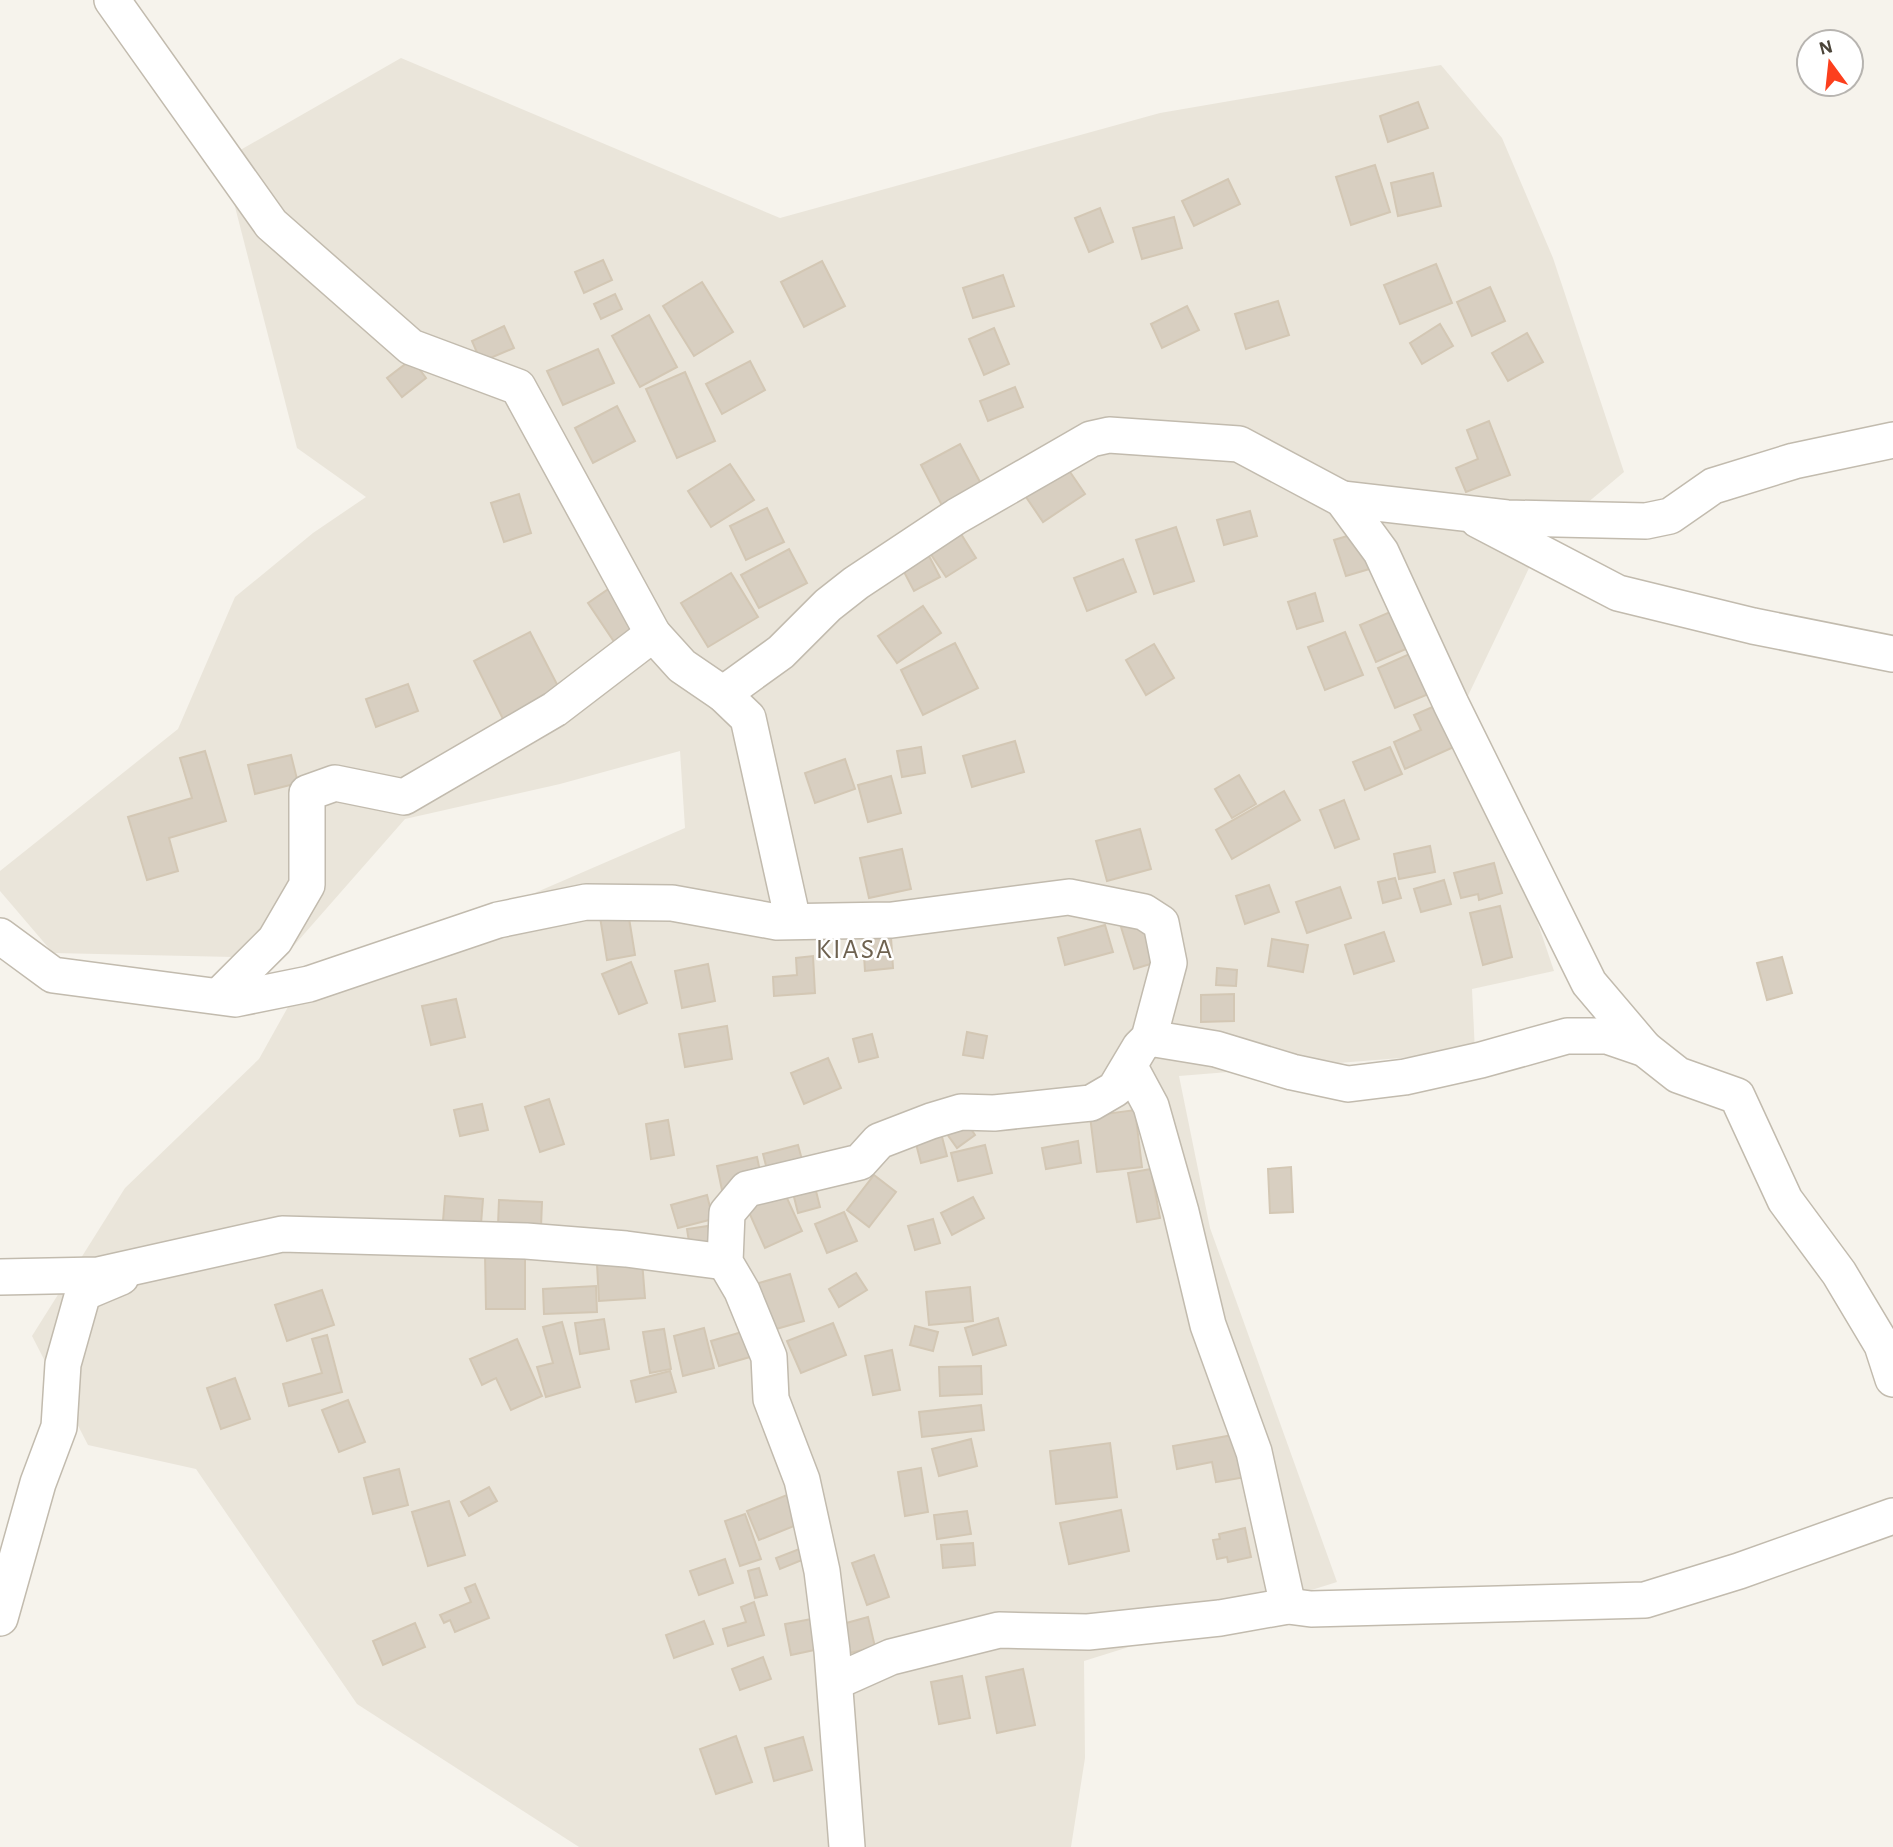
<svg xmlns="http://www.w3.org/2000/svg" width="1893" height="1847" font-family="'Alegreya Sans',sans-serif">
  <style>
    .residential { fill: #eae5da }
    .building { fill: #d8cfc1; stroke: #d3c7b4; stroke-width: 2 }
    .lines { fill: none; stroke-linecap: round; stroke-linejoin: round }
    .minor-casing { stroke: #c2bbae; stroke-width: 38 }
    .minor { stroke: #fff; stroke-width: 35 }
    .labels { text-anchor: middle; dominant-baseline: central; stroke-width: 5; stroke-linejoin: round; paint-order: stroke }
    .quarter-label { font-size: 28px; letter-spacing: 2px; fill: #6e6250; stroke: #fff }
  </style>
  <rect width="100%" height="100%" fill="#f6f3ec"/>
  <polygon class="residential" points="401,58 780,218 1160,113 1441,65 1502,138 1553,258 1624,472 1542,541 1464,704 1554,971 1472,989 1475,1052 1179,1076 1210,1228 1337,1582 1084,1661 1085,1758 1071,1847 579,1847 357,1704 196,1469 88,1445 32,1336 125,1188 259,1059 308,971 484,915 685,828 680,751 560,784 405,819 283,958 53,953 0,891 0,871 178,729 235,597 313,533 366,497 297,448 223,160"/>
  <g class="building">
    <polygon points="1418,102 1428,128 1388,142 1380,116"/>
    <polygon points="1375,165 1390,212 1351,225 1336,177"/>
    <polygon points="1433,173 1441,206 1398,216 1391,183"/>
    <polygon points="1228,179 1240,204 1194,226 1182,201"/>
    <polygon points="1100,208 1113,242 1089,252 1075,218"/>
    <polygon points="1174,217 1182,248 1142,259 1133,228"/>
    <polygon points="603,260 612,280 584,293 575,272"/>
    <polygon points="822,261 845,306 804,327 781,282"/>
    <polygon points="1436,264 1452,303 1400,324 1384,285"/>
    <polygon points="1003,275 1014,306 973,318 963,288"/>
    <polygon points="702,282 733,332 694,356 663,306"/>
    <polygon points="1490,287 1505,321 1472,336 1457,302"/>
    <polygon points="615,294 622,309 601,319 594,304"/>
    <polygon points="1278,301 1289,335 1246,349 1235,314"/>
    <polygon points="1187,306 1199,330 1162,348 1151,324"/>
    <polygon points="649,315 677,367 640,387 612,336"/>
    <polygon points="1440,324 1453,346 1422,364 1410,343"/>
    <polygon points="504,326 514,348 481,362 472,341"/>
    <polygon points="994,328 1009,364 984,375 969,339"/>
    <polygon points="1527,333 1543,362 1508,381 1492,353"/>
    <polygon points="598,349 614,383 563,405 547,371"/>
    <polygon points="412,359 426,378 402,397 387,378"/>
    <polygon points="750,361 765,390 722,414 706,384"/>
    <polygon points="685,372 715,441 677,458 646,389"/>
    <polygon points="1015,387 1023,407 988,421 980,401"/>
    <polygon points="617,406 635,441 593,463 575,428"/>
    <polygon points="1489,421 1510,475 1466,492 1456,468 1478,459 1467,430"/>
    <polygon points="960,444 987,495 947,515 921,465"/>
    <polygon points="730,464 754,500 711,527 688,491"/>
    <polygon points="1068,469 1085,494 1043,522 1026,497"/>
    <polygon points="519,494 531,533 504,542 491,503"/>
    <polygon points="767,508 784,542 746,560 730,526"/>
    <polygon points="1250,511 1257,536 1224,545 1217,520"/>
    <polygon points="1176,527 1194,581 1154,594 1136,540"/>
    <polygon points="1364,531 1376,567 1346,576 1334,540"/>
    <polygon points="961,534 976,558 946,577 930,553"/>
    <polygon points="789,549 807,583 759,608 741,575"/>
    <polygon points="929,556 940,577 914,591 903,570"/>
    <polygon points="1123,559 1136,592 1087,611 1074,578"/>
    <polygon points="731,573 758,617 708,647 681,603"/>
    <polygon points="610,588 640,631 617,646 588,603"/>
    <polygon points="1315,593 1323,621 1297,629 1288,602"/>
    <polygon points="923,606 941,633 897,663 878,636"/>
    <polygon points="1397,609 1413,646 1376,662 1360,625"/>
    <polygon points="530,632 561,692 504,721 474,661"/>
    <polygon points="1345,632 1363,675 1325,690 1308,647"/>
    <polygon points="955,643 978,688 923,715 901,670"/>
    <polygon points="1154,644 1174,678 1146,695 1126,660"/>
    <polygon points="1414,652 1431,693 1395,708 1378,668"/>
    <polygon points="408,684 418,711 376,727 366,699"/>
    <polygon points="1437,705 1456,746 1405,769 1394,742 1421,730 1414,715"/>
    <polygon points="1015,741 1024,772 972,787 963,756"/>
    <polygon points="921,747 925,773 902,777 897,751"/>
    <polygon points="1390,747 1402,774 1365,790 1353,762"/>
    <polygon points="205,751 226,821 169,838 178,871 147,880 128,817 192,798 180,758"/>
    <polygon points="291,755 298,783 255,794 248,765"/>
    <polygon points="845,759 855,789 815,803 805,773"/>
    <polygon points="1239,775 1256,804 1232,818 1215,789"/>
    <polygon points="891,776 901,813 868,822 858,785"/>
    <polygon points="1284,791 1300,820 1232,859 1216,830"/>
    <polygon points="1344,800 1359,839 1335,848 1320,810"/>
    <polygon points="1140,829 1151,869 1107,881 1096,841"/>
    <polygon points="1430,846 1435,872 1399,879 1394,854"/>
    <polygon points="902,849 911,889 869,898 860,858"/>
    <polygon points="1494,863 1502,893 1479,900 1478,894 1461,898 1454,873"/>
    <polygon points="1395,878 1401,898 1383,903 1378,882"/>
    <polygon points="1444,880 1451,904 1421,912 1414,889"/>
    <polygon points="1269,885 1279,912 1245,924 1236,896"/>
    <polygon points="1340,887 1351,918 1307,933 1296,902"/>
    <polygon points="1500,906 1512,957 1483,965 1470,913"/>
    <polygon points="628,912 635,955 607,960 600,917"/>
    <polygon points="1145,920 1157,962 1134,969 1121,927"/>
    <polygon points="1105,925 1113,952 1065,965 1058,938"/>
    <polygon points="1384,932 1394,961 1354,974 1345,945"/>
    <polygon points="891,937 893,968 865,971 863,940"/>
    <polygon points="1272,939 1308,945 1303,972 1268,966"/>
    <polygon points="813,956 815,993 774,996 773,977 797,975 796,958"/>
    <polygon points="1782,957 1792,993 1767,1000 1757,963"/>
    <polygon points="631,962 647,1003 619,1014 602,974"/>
    <polygon points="708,964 715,1001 682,1008 675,971"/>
    <polygon points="1217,968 1237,970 1236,986 1216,985"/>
    <polygon points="1234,994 1234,1021 1201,1022 1201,995"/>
    <polygon points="456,999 465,1037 431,1045 422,1006"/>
    <polygon points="727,1026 732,1059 685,1067 679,1034"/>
    <polygon points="967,1032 987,1036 983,1058 963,1055"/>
    <polygon points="872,1034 878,1057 859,1062 853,1039"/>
    <polygon points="828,1058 841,1088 804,1104 791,1073"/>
    <polygon points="549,1099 564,1144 540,1152 525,1107"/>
    <polygon points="482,1104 488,1130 460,1136 454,1110"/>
    <polygon points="1135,1110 1142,1167 1097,1172 1090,1116"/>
    <polygon points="961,1114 975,1135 957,1148 942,1127"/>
    <polygon points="668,1120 674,1155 651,1159 646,1124"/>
    <polygon points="941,1133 947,1156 921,1163 915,1140"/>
    <polygon points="1078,1141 1081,1163 1046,1169 1042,1148"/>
    <polygon points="798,1145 804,1167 769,1177 763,1154"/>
    <polygon points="985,1145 992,1173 958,1181 951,1153"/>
    <polygon points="757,1157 762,1181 722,1190 717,1166"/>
    <polygon points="1291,1167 1293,1212 1270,1213 1268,1169"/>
    <polygon points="1151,1169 1160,1218 1137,1222 1128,1173"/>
    <polygon points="874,1175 896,1192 869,1227 847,1210"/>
    <polygon points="813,1179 820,1207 798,1213 791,1185"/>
    <polygon points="781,1185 802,1231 765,1248 744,1201"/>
    <polygon points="707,1195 713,1219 678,1228 671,1205"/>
    <polygon points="445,1196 483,1199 481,1224 443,1221"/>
    <polygon points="973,1197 984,1218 952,1235 941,1213"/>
    <polygon points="499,1200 542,1202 541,1227 498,1225"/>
    <polygon points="844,1212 857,1241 827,1253 815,1224"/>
    <polygon points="933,1219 940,1243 915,1250 908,1226"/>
    <polygon points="708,1226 711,1245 690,1248 687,1229"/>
    <polygon points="525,1253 525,1309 486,1309 485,1254"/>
    <polygon points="642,1261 645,1298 599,1301 597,1264"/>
    <polygon points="856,1273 867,1290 839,1307 829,1289"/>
    <polygon points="790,1274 804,1321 766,1332 752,1285"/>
    <polygon points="596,1286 597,1312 544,1314 543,1289"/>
    <polygon points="970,1287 973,1321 929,1325 926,1292"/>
    <polygon points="322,1290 334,1325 287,1341 275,1305"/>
    <polygon points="998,1318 1006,1345 973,1355 965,1328"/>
    <polygon points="604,1319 609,1349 580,1354 575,1323"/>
    <polygon points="562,1322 580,1387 546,1397 537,1367 553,1363 543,1327"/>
    <polygon points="833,1323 846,1355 801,1373 787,1341"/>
    <polygon points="915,1326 938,1332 933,1351 910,1345"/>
    <polygon points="704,1328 714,1368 683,1376 674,1336"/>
    <polygon points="664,1329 671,1369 650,1373 643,1332"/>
    <polygon points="742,1332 750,1357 719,1366 711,1341"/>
    <polygon points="327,1335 342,1392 289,1406 283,1384 322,1373 312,1339"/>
    <polygon points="517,1339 542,1396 511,1410 496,1378 482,1385 470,1359"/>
    <polygon points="892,1350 900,1390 873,1395 865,1356"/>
    <polygon points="981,1366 982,1394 940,1396 939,1367"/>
    <polygon points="670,1371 676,1392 636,1402 631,1381"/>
    <polygon points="235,1378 250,1419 221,1429 207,1388"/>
    <polygon points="348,1400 365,1442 339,1452 322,1410"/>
    <polygon points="981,1405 984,1430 922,1437 919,1412"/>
    <polygon points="1238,1434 1246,1477 1216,1482 1212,1462 1177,1469 1173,1446"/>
    <polygon points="971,1439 977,1466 939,1476 932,1449"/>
    <polygon points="1110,1443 1117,1497 1056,1504 1050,1451"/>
    <polygon points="921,1468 928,1512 905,1516 898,1472"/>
    <polygon points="399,1469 408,1505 373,1514 364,1478"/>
    <polygon points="489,1487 497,1501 469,1516 461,1502"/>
    <polygon points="787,1495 799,1524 759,1540 747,1511"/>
    <polygon points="449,1501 465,1555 428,1566 412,1512"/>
    <polygon points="1121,1510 1129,1551 1069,1564 1060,1523"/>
    <polygon points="967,1511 971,1534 937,1539 934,1515"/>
    <polygon points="745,1514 761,1559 740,1566 725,1521"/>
    <polygon points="1245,1528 1251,1557 1228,1562 1227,1557 1217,1559 1213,1540 1220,1539 1219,1534"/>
    <polygon points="973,1543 975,1565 943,1568 941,1545"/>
    <polygon points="802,1548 807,1558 780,1569 776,1558"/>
    <polygon points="874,1555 889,1597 867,1605 852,1563"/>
    <polygon points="725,1559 733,1583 699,1595 690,1571"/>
    <polygon points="759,1568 767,1595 755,1598 748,1571"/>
    <polygon points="475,1584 489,1618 455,1632 450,1620 444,1623 440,1615 471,1602 465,1588"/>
    <polygon points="754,1602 764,1635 728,1646 723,1629 746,1622 741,1607"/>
    <polygon points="868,1617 875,1647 846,1654 839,1625"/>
    <polygon points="817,1618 824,1648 791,1655 785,1624"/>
    <polygon points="704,1621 713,1644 674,1658 666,1635"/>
    <polygon points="415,1623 425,1647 383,1665 373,1641"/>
    <polygon points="763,1657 771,1679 740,1690 732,1669"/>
    <polygon points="1023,1669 1035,1725 997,1733 986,1677"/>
    <polygon points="962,1676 970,1718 939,1724 931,1682"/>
    <polygon points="736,1736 752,1782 716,1794 700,1749"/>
    <polygon points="803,1737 812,1770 774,1781 765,1748"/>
  </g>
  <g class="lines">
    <defs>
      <g id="minor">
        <polyline points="112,0 271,224 411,347 518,387 653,634 682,666 723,694 748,718 793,921"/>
        <polyline points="1342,499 1507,518 1646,521 1670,516 1713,486 1794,461 1893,440"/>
        <polyline points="1478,520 1618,593 1753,626 1893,654"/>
        <polyline points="723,694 781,652 828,605 856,583 957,516 1091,439 1109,435 1239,444 1342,499 1381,552 1451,704 1589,983 1645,1049"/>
        <polyline points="0,936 53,975 235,999 309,984 498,920 586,902 672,903 777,922 832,921 892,920 1069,897 1144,912 1161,923 1169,963 1149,1038 1140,1047 1115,1089 1091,1103 994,1113 961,1112 931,1121 879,1141 860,1162 747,1189 727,1213 725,1262 742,1291 769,1357 771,1399 802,1480 822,1571 832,1651 847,1847"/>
        <polyline points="219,996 275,940 307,885 307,793 335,783 404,797 555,709 653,634"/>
        <polyline points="1149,1038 1216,1049 1292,1072 1348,1084 1405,1077 1481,1060 1567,1036 1607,1036 1645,1049 1678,1075 1737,1096 1785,1200 1839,1273 1882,1345 1893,1379"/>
        <polyline points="1130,1067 1151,1106 1181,1212 1208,1325 1254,1452 1288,1606"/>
        <polyline points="0,1277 98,1275 282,1234 526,1241 626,1249 725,1262"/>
        <polyline points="0,1618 38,1483 59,1427 63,1364 83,1293 121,1277"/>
        <polyline points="835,1682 891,1657 999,1630 1088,1632 1220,1618 1288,1606 1311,1609 1645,1600 1739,1571 1893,1516"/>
      </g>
    </defs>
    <use href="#minor" class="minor-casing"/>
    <use href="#minor" class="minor"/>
  </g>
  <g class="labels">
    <g class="quarter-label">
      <text x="855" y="950">KIASA</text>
    </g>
  </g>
  <g transform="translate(1830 63) rotate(345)"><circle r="33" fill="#ffffff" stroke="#b7b4b0" stroke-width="2"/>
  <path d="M0-5L12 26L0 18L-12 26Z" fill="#fc3f1d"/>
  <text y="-10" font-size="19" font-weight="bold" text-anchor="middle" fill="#4b4439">N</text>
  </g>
</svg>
